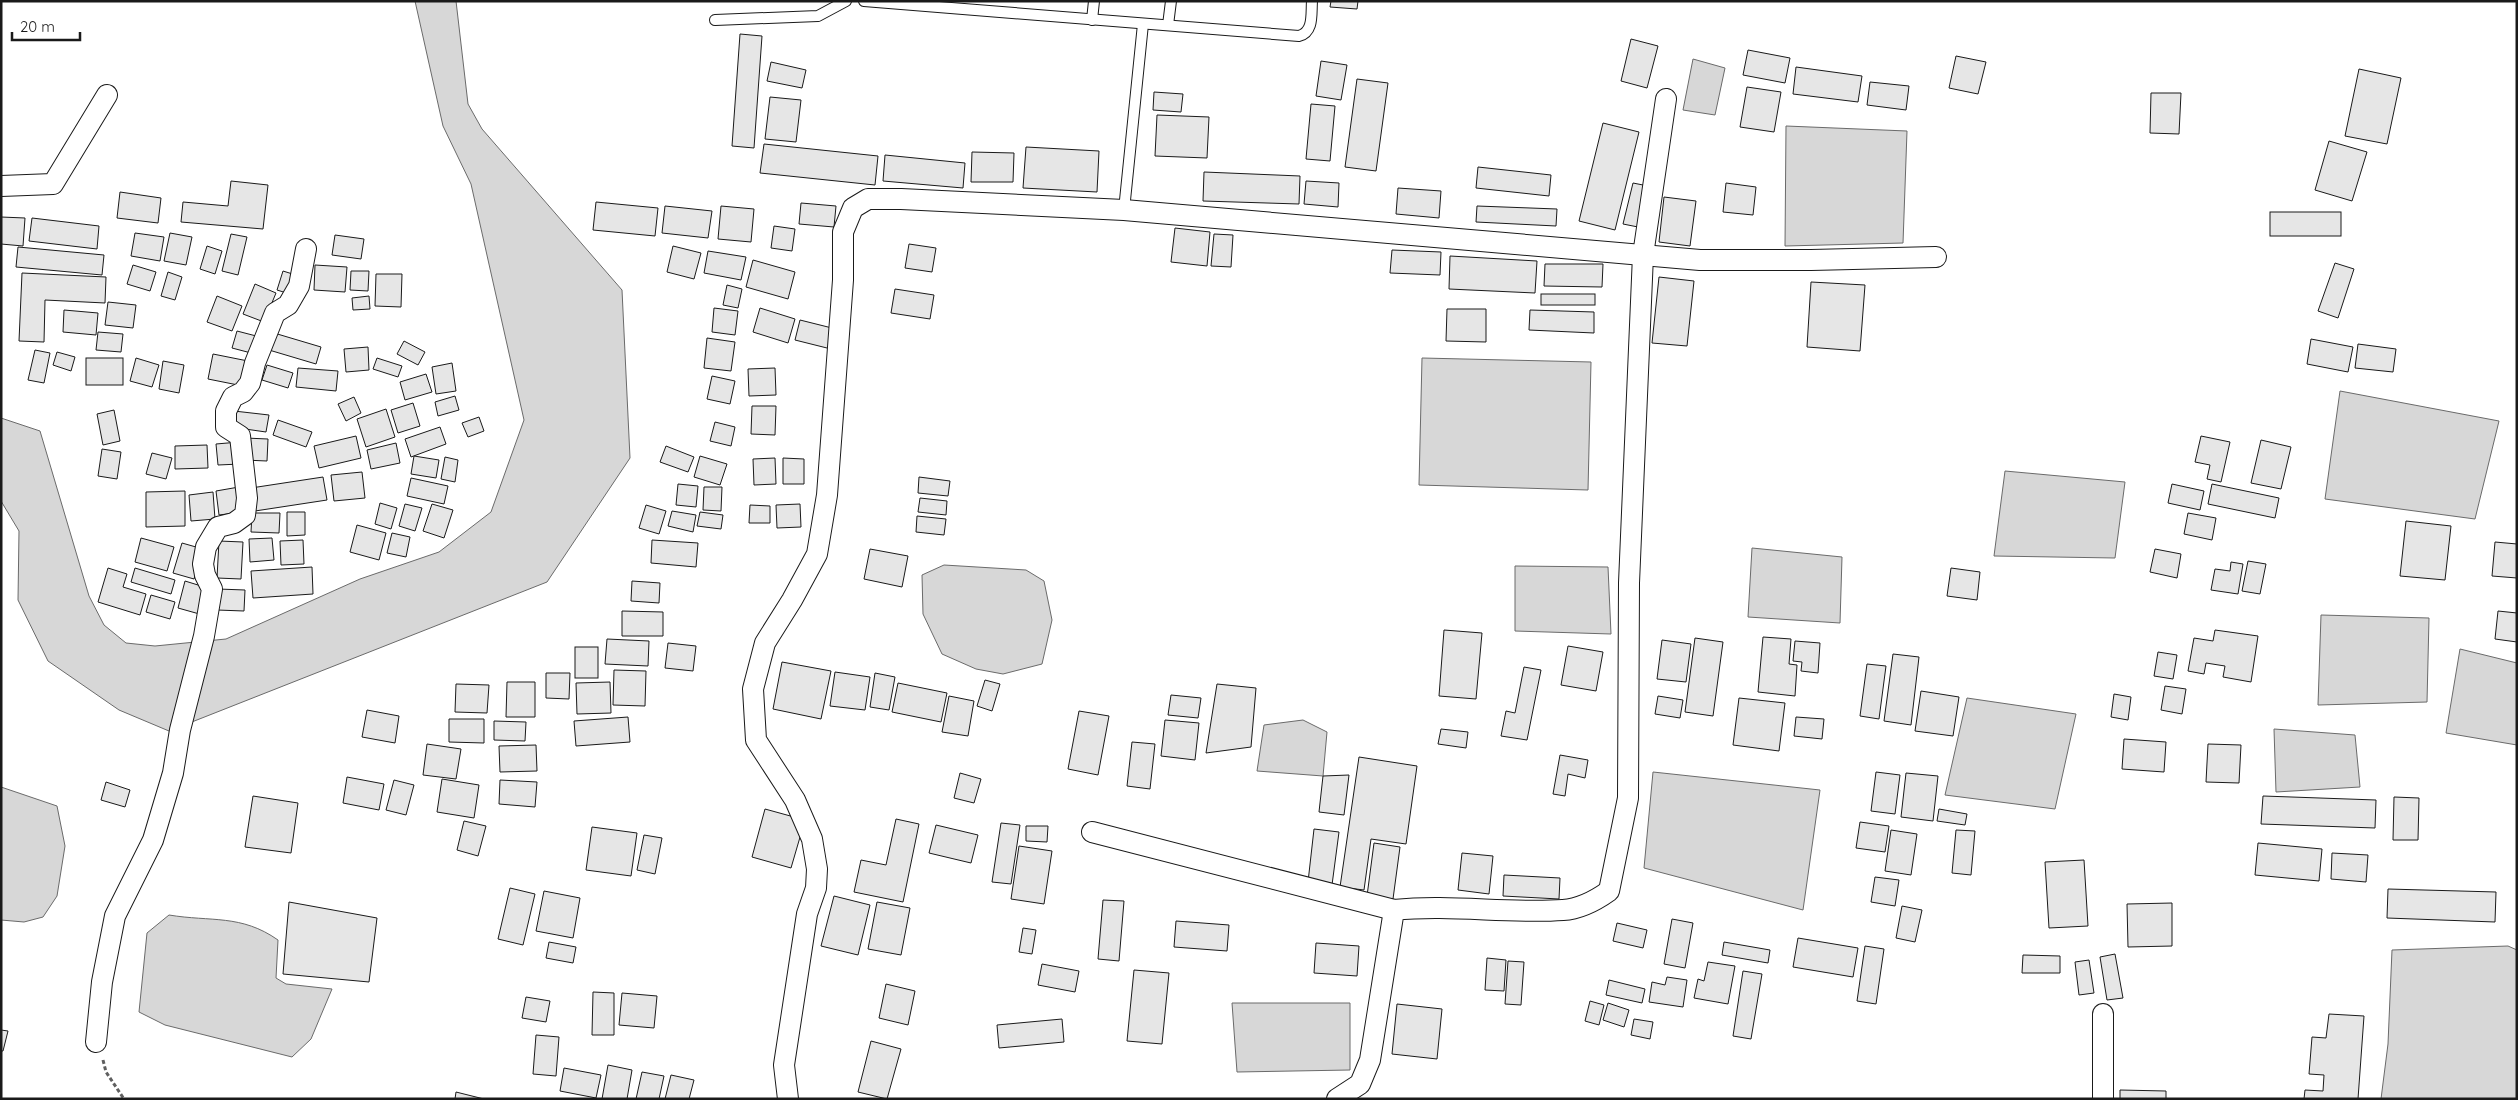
<svg xmlns="http://www.w3.org/2000/svg" width="2518" height="1100" font-family="Quicksand,sans-serif">
  <style>
    .water { fill: #d7d7d7; stroke: #6a6a6a }
    .building { fill: #e6e6e6; stroke: #1a1a1a }
    .lines { fill: none; stroke-linecap: round; stroke-linejoin: round }
    .service-casing { stroke: #1a1a1a; stroke-width: 12 }
    .minor-casing { stroke: #1a1a1a; stroke-width: 22 }
    .path { stroke: #5f5f5f; stroke-width: 3; stroke-dasharray: 4 2.5; stroke-linecap: butt }
    .service { stroke: #fff; stroke-width: 10 }
    .minor { stroke: #fff; stroke-width: 20 }
  </style>
  <rect width="100%" height="100%" fill="#fff"/>
  <g class="water">
    <polygon points="415,1 456,1 468,104 482,129 622,290 630,458 547,582 169,731 119,710 48,661 18,600 19,531 1,501 1,418 40,431 89,596 104,625 126,643 155,646 226,639 360,579 439,552 491,512 524,420 471,184 443,126"/>
    <polygon points="1693,59 1725,68 1715,115 1683,110"/>
    <polygon points="1786,126 1907,131 1903,243 1785,246"/>
    <polygon points="1422,358 1591,362 1588,490 1419,485"/>
    <polygon points="2340,391 2499,421 2475,519 2325,499"/>
    <polygon points="2005,471 2125,482 2115,558 1994,556"/>
    <polygon points="1752,548 1842,557 1840,623 1748,617"/>
    <polygon points="944,565 1026,570 1044,581 1052,620 1042,664 1003,674 976,669 942,654 923,614 922,575"/>
    <polygon points="1515,566 1608,567 1611,634 1515,631"/>
    <polygon points="2321,615 2429,618 2427,702 2318,705"/>
    <polygon points="2460,649 2517,663 2517,745 2446,733"/>
    <polygon points="1967,698 2076,714 2055,809 1945,795"/>
    <polygon points="1303,720 1327,732 1323,776 1257,771 1264,725"/>
    <polygon points="2274,729 2355,735 2360,787 2276,792"/>
    <polygon points="1653,772 1820,790 1803,910 1644,868"/>
    <polygon points="1,787 57,806 65,846 57,896 43,917 24,922 1,920"/>
    <path d="M169,915C211,922 241,914 278,940L276,978L286,984L332,989L311,1039L292,1057L165,1025L139,1012L147,933Z"/>
    <polygon points="2508,946 2517,950 2517,1099 2381,1099 2388,1044 2392,950"/>
    <polygon points="1232,1003 1350,1003 1350,1070 1237,1072"/>
  </g>
  <g class="building">
    <polygon points="1331,1 1358,1 1357,9 1330,7"/>
    <polygon points="740,34 762,36 754,148 732,146"/>
    <polygon points="1631,39 1658,46 1647,88 1621,81"/>
    <polygon points="1748,50 1790,58 1785,83 1743,75"/>
    <polygon points="1956,56 1986,62 1978,94 1949,88"/>
    <polygon points="1321,61 1347,65 1341,100 1316,96"/>
    <polygon points="771,62 806,70 802,88 767,81"/>
    <polygon points="1796,67 1862,76 1858,102 1793,94"/>
    <polygon points="2359,69 2401,78 2387,144 2345,136"/>
    <polygon points="1357,79 1388,83 1376,171 1345,167"/>
    <polygon points="1870,82 1909,86 1906,110 1867,105"/>
    <polygon points="1747,87 1781,92 1774,132 1740,127"/>
    <polygon points="1154,92 1183,94 1181,112 1153,110"/>
    <polygon points="2151,93 2181,93 2179,134 2150,133"/>
    <polygon points="770,97 801,100 796,142 765,139"/>
    <polygon points="1311,104 1335,106 1330,161 1306,159"/>
    <polygon points="1157,115 1209,117 1207,158 1155,156"/>
    <polygon points="1603,123 1639,132 1615,230 1579,221"/>
    <polygon points="2329,141 2367,152 2352,201 2315,190"/>
    <polygon points="764,144 878,156 875,185 760,173"/>
    <polygon points="1026,147 1099,151 1097,192 1023,188"/>
    <polygon points="972,152 1014,153 1013,182 971,182"/>
    <polygon points="885,155 965,163 963,188 883,181"/>
    <polygon points="1478,167 1551,175 1549,196 1476,188"/>
    <polygon points="1204,172 1300,176 1299,204 1203,201"/>
    <polygon points="231,181 268,185 263,229 181,222 183,202 228,206"/>
    <polygon points="1306,181 1339,183 1338,207 1304,204"/>
    <polygon points="1633,183 1648,186 1638,227 1623,224"/>
    <polygon points="1726,183 1756,187 1753,215 1723,212"/>
    <polygon points="1398,188 1441,191 1439,218 1396,214"/>
    <polygon points="120,192 161,198 158,223 117,218"/>
    <polygon points="1664,197 1696,201 1690,246 1659,242"/>
    <polygon points="596,202 658,208 655,236 593,230"/>
    <polygon points="801,203 836,206 834,227 799,224"/>
    <polygon points="665,206 712,211 708,238 662,233"/>
    <polygon points="721,206 754,209 751,242 718,239"/>
    <polygon points="1477,206 1557,209 1556,226 1476,222"/>
    <rect x="2270" y="212" width="71" height="24"/>
    <polygon points="1,217 25,218 23,246 1,244"/>
    <polygon points="32,218 99,226 97,249 29,241"/>
    <polygon points="774,226 795,229 792,251 771,248"/>
    <polygon points="1175,228 1210,232 1207,266 1171,262"/>
    <polygon points="135,233 164,237 160,261 131,256"/>
    <polygon points="170,233 192,237 186,265 164,261"/>
    <polygon points="231,234 247,237 238,275 222,271"/>
    <polygon points="1214,234 1233,235 1231,267 1211,266"/>
    <polygon points="335,235 364,239 361,259 332,255"/>
    <polygon points="909,244 936,248 932,272 905,268"/>
    <polygon points="207,246 222,251 215,274 200,269"/>
    <polygon points="673,246 701,253 694,279 667,272"/>
    <polygon points="18,247 104,255 102,275 16,267"/>
    <polygon points="1392,250 1441,252 1440,275 1390,273"/>
    <polygon points="708,251 746,257 741,280 704,273"/>
    <polygon points="1450,256 1537,261 1535,293 1449,289"/>
    <polygon points="753,260 795,272 788,299 746,287"/>
    <polygon points="2335,263 2354,269 2338,318 2318,311"/>
    <polygon points="1545,264 1603,264 1602,287 1544,286"/>
    <polygon points="133,265 156,272 150,291 127,284"/>
    <polygon points="315,265 347,267 345,292 314,290"/>
    <polygon points="283,271 299,276 293,295 277,290"/>
    <polygon points="351,271 369,271 368,291 350,290"/>
    <polygon points="168,272 182,277 175,300 161,296"/>
    <polygon points="22,273 106,277 105,303 45,300 44,342 19,341"/>
    <polygon points="376,274 402,274 401,307 375,306"/>
    <polygon points="1659,277 1694,281 1687,346 1652,343"/>
    <polygon points="1811,282 1865,285 1860,351 1807,347"/>
    <polygon points="255,284 276,293 264,322 243,314"/>
    <polygon points="727,285 742,289 738,308 723,305"/>
    <polygon points="895,289 934,295 930,319 891,313"/>
    <rect x="1541" y="294" width="54" height="11"/>
    <polygon points="217,296 242,306 232,331 207,322"/>
    <polygon points="369,296 370,309 353,310 352,298"/>
    <polygon points="108,302 136,305 133,328 105,325"/>
    <polygon points="714,308 738,311 735,335 712,332"/>
    <polygon points="760,308 795,319 788,343 753,332"/>
    <polygon points="1447,309 1486,309 1486,342 1446,341"/>
    <polygon points="64,310 98,313 96,335 63,332"/>
    <polygon points="1530,310 1594,312 1594,333 1529,330"/>
    <polygon points="800,320 836,329 831,349 795,340"/>
    <polygon points="237,331 260,337 255,354 232,348"/>
    <polygon points="98,332 123,334 121,352 96,350"/>
    <polygon points="274,333 321,347 316,364 269,350"/>
    <polygon points="707,338 735,342 731,371 704,368"/>
    <polygon points="2311,339 2353,347 2348,372 2307,364"/>
    <polygon points="404,341 425,352 418,365 397,354"/>
    <polygon points="2358,344 2396,349 2393,372 2355,368"/>
    <polygon points="368,347 369,370 346,372 344,349"/>
    <polygon points="35,350 50,353 44,383 28,380"/>
    <polygon points="57,352 75,357 71,371 53,365"/>
    <polygon points="213,354 248,361 243,386 208,379"/>
    <rect x="86" y="358" width="37" height="27"/>
    <polygon points="136,358 159,365 152,387 130,381"/>
    <polygon points="377,358 402,366 398,377 373,369"/>
    <polygon points="163,361 184,365 179,393 159,389"/>
    <polygon points="452,363 456,391 436,394 432,367"/>
    <polygon points="267,365 293,373 288,388 262,380"/>
    <polygon points="298,368 338,371 336,391 296,387"/>
    <polygon points="775,368 776,395 749,396 748,369"/>
    <polygon points="426,374 432,392 405,400 400,382"/>
    <polygon points="712,376 735,381 730,404 707,399"/>
    <polygon points="455,396 459,410 438,416 435,402"/>
    <polygon points="354,397 361,413 346,421 338,404"/>
    <polygon points="413,403 420,426 398,433 391,410"/>
    <polygon points="752,406 776,406 775,435 751,434"/>
    <polygon points="386,409 395,437 366,447 357,419"/>
    <polygon points="114,410 120,441 103,445 97,414"/>
    <polygon points="234,411 269,415 266,432 231,427"/>
    <polygon points="479,417 484,431 468,437 462,423"/>
    <polygon points="278,420 312,432 306,447 273,435"/>
    <polygon points="715,422 735,427 731,446 710,441"/>
    <polygon points="440,427 446,444 411,457 405,439"/>
    <polygon points="356,436 361,458 319,468 314,446"/>
    <polygon points="2201,436 2230,442 2221,482 2207,479 2210,465 2195,462"/>
    <polygon points="245,438 268,439 267,461 244,460"/>
    <polygon points="2261,440 2291,447 2281,489 2251,483"/>
    <polygon points="239,442 240,464 218,465 216,444"/>
    <polygon points="396,443 400,463 371,469 367,450"/>
    <polygon points="207,445 208,468 175,469 175,446"/>
    <polygon points="666,446 694,457 688,472 660,462"/>
    <polygon points="102,449 121,452 117,479 98,476"/>
    <polygon points="152,453 172,458 166,479 146,474"/>
    <polygon points="414,456 439,460 436,478 411,474"/>
    <polygon points="700,456 727,464 720,485 694,477"/>
    <polygon points="445,457 458,460 455,482 441,479"/>
    <polygon points="775,458 776,484 754,485 753,459"/>
    <polygon points="783,458 804,459 804,484 783,484"/>
    <polygon points="362,472 365,498 334,501 331,475"/>
    <polygon points="323,477 327,500 255,511 251,488"/>
    <polygon points="919,477 950,481 948,496 918,493"/>
    <polygon points="411,478 448,486 444,504 407,496"/>
    <polygon points="678,484 698,486 696,507 676,505"/>
    <polygon points="2172,484 2204,491 2200,510 2168,503"/>
    <polygon points="2212,484 2279,498 2275,518 2208,504"/>
    <polygon points="239,487 243,512 219,515 216,491"/>
    <polygon points="704,487 722,487 721,511 703,510"/>
    <polygon points="185,491 185,526 146,527 146,492"/>
    <polygon points="213,492 215,519 191,521 189,495"/>
    <polygon points="920,498 947,501 946,515 918,512"/>
    <polygon points="380,503 397,508 391,529 375,524"/>
    <polygon points="405,504 422,508 415,531 399,526"/>
    <polygon points="432,504 453,510 444,538 423,531"/>
    <polygon points="800,504 801,527 777,528 776,505"/>
    <polygon points="646,505 666,511 659,534 639,528"/>
    <polygon points="750,505 770,506 770,523 749,523"/>
    <polygon points="672,511 696,515 693,532 668,526"/>
    <polygon points="287,512 305,512 305,535 287,536"/>
    <polygon points="700,512 723,515 721,529 697,526"/>
    <polygon points="252,513 280,513 279,533 251,532"/>
    <polygon points="2188,513 2216,518 2212,540 2184,534"/>
    <polygon points="917,516 946,519 944,535 916,532"/>
    <polygon points="2406,521 2451,526 2445,580 2400,576"/>
    <polygon points="357,525 386,533 379,560 350,552"/>
    <polygon points="392,533 410,537 406,557 387,553"/>
    <polygon points="141,538 174,547 167,571 135,562"/>
    <polygon points="272,538 274,560 250,562 249,539"/>
    <polygon points="303,540 304,564 281,565 280,541"/>
    <polygon points="652,540 698,543 696,567 651,563"/>
    <polygon points="219,541 243,542 241,579 217,578"/>
    <polygon points="2495,542 2517,544 2517,578 2492,576"/>
    <polygon points="182,543 203,549 194,579 173,573"/>
    <polygon points="870,549 908,556 902,587 864,579"/>
    <polygon points="2155,549 2181,554 2177,578 2150,572"/>
    <polygon points="2248,561 2266,564 2260,594 2242,591"/>
    <polygon points="2231,562 2243,564 2238,594 2211,590 2215,569 2230,571"/>
    <polygon points="312,567 313,594 253,598 251,571"/>
    <polygon points="108,568 127,574 123,587 146,594 140,615 98,602"/>
    <polygon points="135,568 175,580 171,594 131,582"/>
    <polygon points="1951,568 1980,572 1977,600 1947,596"/>
    <polygon points="185,581 211,589 203,615 178,608"/>
    <polygon points="632,581 660,583 659,603 631,601"/>
    <polygon points="218,589 245,590 244,611 217,610"/>
    <polygon points="151,595 175,602 170,619 146,612"/>
    <polygon points="622,611 663,612 663,636 622,636"/>
    <polygon points="2498,611 2517,613 2517,642 2495,639"/>
    <polygon points="1444,630 1482,633 1476,699 1439,696"/>
    <polygon points="2215,630 2258,636 2251,682 2223,677 2225,666 2206,663 2204,674 2188,671 2194,638 2213,641"/>
    <polygon points="1763,637 1791,639 1789,664 1797,665 1795,696 1758,692"/>
    <polygon points="1695,638 1723,642 1713,716 1685,712"/>
    <polygon points="607,639 649,641 648,666 605,664"/>
    <polygon points="1662,640 1691,644 1686,682 1657,679"/>
    <polygon points="1795,641 1820,643 1818,673 1801,671 1802,662 1793,661"/>
    <polygon points="668,643 696,646 693,671 665,668"/>
    <polygon points="1568,646 1603,652 1596,691 1561,685"/>
    <rect x="575" y="647" width="23" height="31"/>
    <polygon points="2158,652 2177,655 2173,679 2154,676"/>
    <polygon points="1893,654 1919,657 1911,725 1884,721"/>
    <polygon points="782,662 831,671 821,719 773,709"/>
    <polygon points="1867,664 1886,666 1879,719 1860,716"/>
    <polygon points="1524,667 1541,670 1527,740 1501,736 1506,711 1515,713"/>
    <polygon points="614,670 646,671 645,706 613,705"/>
    <polygon points="835,672 870,677 865,710 830,706"/>
    <polygon points="546,673 570,673 569,699 546,698"/>
    <polygon points="875,673 895,677 889,710 870,707"/>
    <polygon points="985,680 1000,684 992,711 977,706"/>
    <polygon points="507,682 535,682 535,717 506,717"/>
    <polygon points="610,682 611,713 577,714 576,683"/>
    <polygon points="898,683 947,693 941,722 892,712"/>
    <polygon points="456,684 489,685 487,713 455,712"/>
    <polygon points="1217,684 1256,688 1251,747 1206,753"/>
    <polygon points="2165,686 2186,689 2182,714 2161,710"/>
    <polygon points="1921,691 1959,697 1953,736 1915,731"/>
    <polygon points="2114,694 2131,697 2128,720 2111,717"/>
    <polygon points="1171,695 1201,698 1198,718 1168,715"/>
    <polygon points="949,696 974,701 968,736 942,732"/>
    <polygon points="1658,696 1683,700 1680,718 1655,714"/>
    <polygon points="1739,698 1785,703 1779,751 1733,745"/>
    <polygon points="367,710 399,716 395,743 362,737"/>
    <polygon points="1079,711 1109,716 1098,775 1068,769"/>
    <polygon points="628,717 630,742 576,746 574,721"/>
    <polygon points="1796,717 1824,719 1822,739 1794,736"/>
    <polygon points="449,719 484,719 484,743 449,742"/>
    <polygon points="1165,720 1199,723 1195,760 1161,756"/>
    <polygon points="494,721 526,722 525,741 494,740"/>
    <polygon points="1441,729 1468,732 1466,748 1438,744"/>
    <polygon points="2124,739 2166,742 2164,772 2122,769"/>
    <polygon points="1132,742 1155,744 1150,789 1127,786"/>
    <polygon points="427,744 461,749 456,779 423,775"/>
    <polygon points="2208,744 2241,745 2239,783 2206,782"/>
    <polygon points="536,745 537,771 500,772 499,746"/>
    <polygon points="1560,755 1588,760 1585,778 1568,774 1565,796 1553,794"/>
    <polygon points="1359,757 1417,766 1406,844 1371,839 1364,890 1340,887"/>
    <polygon points="1876,772 1900,775 1895,814 1871,811"/>
    <polygon points="960,773 981,779 974,803 954,798"/>
    <polygon points="1906,773 1938,776 1933,821 1901,817"/>
    <polygon points="1349,775 1344,815 1319,812 1323,776"/>
    <polygon points="347,777 384,784 379,810 343,803"/>
    <polygon points="442,779 479,785 474,818 437,812"/>
    <polygon points="394,780 414,785 406,815 386,810"/>
    <polygon points="500,780 537,782 535,807 499,804"/>
    <polygon points="106,782 130,790 125,807 101,800"/>
    <polygon points="253,796 298,803 291,853 245,847"/>
    <polygon points="2263,796 2376,800 2375,828 2261,824"/>
    <polygon points="2394,797 2419,798 2418,840 2393,840"/>
    <polygon points="765,809 805,820 791,868 752,857"/>
    <polygon points="1939,809 1967,814 1965,825 1937,821"/>
    <polygon points="896,819 919,824 903,902 854,892 861,860 886,865"/>
    <polygon points="464,821 486,826 478,856 457,850"/>
    <polygon points="1860,822 1889,826 1885,852 1856,848"/>
    <polygon points="1001,823 1020,825 1011,884 992,882"/>
    <polygon points="936,825 978,835 971,863 929,853"/>
    <polygon points="1026,826 1048,826 1047,842 1026,841"/>
    <polygon points="592,827 637,833 631,876 586,870"/>
    <polygon points="1314,829 1339,832 1332,885 1308,882"/>
    <polygon points="1891,830 1917,834 1911,875 1885,871"/>
    <polygon points="1956,830 1975,831 1971,875 1952,873"/>
    <polygon points="644,835 662,838 655,874 637,870"/>
    <polygon points="1374,843 1400,847 1393,899 1367,896"/>
    <polygon points="2258,843 2322,849 2319,881 2255,875"/>
    <polygon points="1019,846 1052,851 1044,904 1011,899"/>
    <polygon points="1462,853 1493,856 1489,894 1458,890"/>
    <polygon points="2332,853 2368,855 2366,882 2331,879"/>
    <polygon points="2084,860 2088,926 2049,928 2045,862"/>
    <polygon points="1504,875 1560,878 1559,899 1503,896"/>
    <polygon points="1875,877 1899,880 1895,906 1871,902"/>
    <polygon points="510,888 535,894 523,945 498,939"/>
    <polygon points="2388,889 2496,892 2495,922 2387,918"/>
    <polygon points="544,891 580,898 573,938 536,931"/>
    <polygon points="834,896 870,905 858,955 821,946"/>
    <polygon points="1103,900 1124,901 1119,961 1098,959"/>
    <polygon points="289,902 377,918 369,982 283,974"/>
    <polygon points="877,902 910,908 901,955 868,949"/>
    <polygon points="2172,903 2172,946 2128,947 2127,904"/>
    <polygon points="1902,906 1922,910 1915,942 1896,938"/>
    <polygon points="1672,919 1693,923 1685,968 1664,964"/>
    <polygon points="1176,921 1229,925 1227,951 1174,947"/>
    <polygon points="1617,923 1647,930 1643,948 1613,941"/>
    <polygon points="1023,928 1036,930 1032,954 1019,952"/>
    <polygon points="1798,938 1858,948 1853,977 1793,967"/>
    <polygon points="549,942 576,947 573,963 546,958"/>
    <polygon points="1724,942 1770,950 1768,963 1722,955"/>
    <polygon points="1316,943 1359,946 1357,976 1314,973"/>
    <polygon points="1865,946 1884,949 1876,1004 1857,1001"/>
    <polygon points="2115,954 2123,998 2107,1000 2100,957"/>
    <polygon points="2023,955 2060,956 2060,973 2022,973"/>
    <polygon points="1487,958 1506,960 1504,991 1485,990"/>
    <polygon points="2089,960 2094,993 2079,995 2075,962"/>
    <polygon points="1508,961 1524,962 1521,1005 1505,1004"/>
    <polygon points="1708,962 1735,966 1728,1004 1694,998 1698,979 1704,981"/>
    <polygon points="1042,964 1079,971 1075,992 1038,985"/>
    <polygon points="1134,970 1169,973 1162,1044 1127,1041"/>
    <polygon points="1743,971 1762,974 1751,1039 1733,1036"/>
    <polygon points="1667,977 1687,980 1683,1007 1649,1002 1652,982 1665,985"/>
    <polygon points="1609,980 1645,989 1642,1003 1606,995"/>
    <polygon points="886,984 915,991 908,1025 879,1018"/>
    <polygon points="593,992 614,993 614,1035 592,1035"/>
    <polygon points="622,993 657,996 654,1028 619,1025"/>
    <polygon points="526,997 550,1001 546,1022 522,1018"/>
    <polygon points="1590,1001 1604,1005 1599,1025 1585,1021"/>
    <polygon points="1608,1003 1629,1010 1624,1027 1603,1020"/>
    <polygon points="1397,1004 1442,1009 1437,1059 1392,1054"/>
    <polygon points="2329,1014 2364,1016 2358,1099 2304,1099 2305,1090 2323,1091 2324,1075 2309,1074 2312,1037 2326,1038"/>
    <polygon points="1062,1019 1064,1042 999,1048 997,1025"/>
    <polygon points="1634,1019 1653,1022 1650,1039 1631,1035"/>
    <polygon points="1,1030 8,1031 3,1051 1,1051"/>
    <polygon points="536,1035 559,1037 556,1076 533,1074"/>
    <polygon points="871,1041 901,1049 887,1099 858,1092"/>
    <polygon points="608,1065 632,1070 627,1099 602,1099"/>
    <polygon points="564,1068 601,1075 596,1098 560,1091"/>
    <polygon points="642,1072 664,1076 659,1099 636,1099"/>
    <polygon points="671,1075 694,1080 689,1099 665,1099"/>
    <polygon points="2120,1090 2166,1091 2166,1099 2120,1099"/>
    <polygon points="456,1092 484,1099 455,1099"/>
  </g>
  <g class="lines">
    <defs>
      <g id="service">
        <path d="M864,1L1299,36C1314,32 1311,14 1312,1"/>
        <polyline points="715,20 818,16 846,1"/>
        <polyline points="1092,20 1094,1"/>
        <polyline points="1168,25 1171,1"/>
        <polyline points="1124,210 1143,24"/>
      </g>
      <g id="minor">
        <polyline points="1,186 53,184 107,95"/>
        <polyline points="1092,832 1394,910"/>
        <polyline points="2103,1014 2103,1099"/>
        <polyline points="96,1042 102,982 115,916 153,840 173,773 180,730 204,636 212,589 205,575 203,564 206,547 218,527 234,523 245,515 247,498 240,436 226,427 226,411 233,397 243,392 250,383 255,363 275,313 288,305 299,286 306,249"/>
        <polyline points="788,1099 784,1065 807,914 816,888 817,869 812,839 795,800 756,740 753,689 765,643 792,600 817,554 827,495 843,280 843,232 853,208 868,199 901,199 1124,210 1700,260 1811,260 1936,257"/>
        <path d="M1337,1099L1360,1084L1370,1060L1394,910C1451,904 1507,914 1563,910C1580,909 1595,901 1609,891L1628,798L1629,583L1643,255L1666,99"/>
      </g>
    </defs>
    <use href="#service" class="service-casing"/>
    <use href="#minor" class="minor-casing"/>
    <polyline class="path" points="103,1060 106,1072 124,1099"/>
    <use href="#service" class="service"/>
    <use href="#minor" class="minor"/>
  </g>
  <rect width="2518" height="1100" fill="none" stroke="#1a1a1a" stroke-width="5"/>
  <path d="M12 32v8h68v-8" fill="none" stroke="#1a1a1a" stroke-width="2.5"/>
  <text x="20" y="32" font-size="15" fill="#1a1a1a" stroke="#ffffff" stroke-width="4" paint-order="stroke">20 m</text>
</svg>
